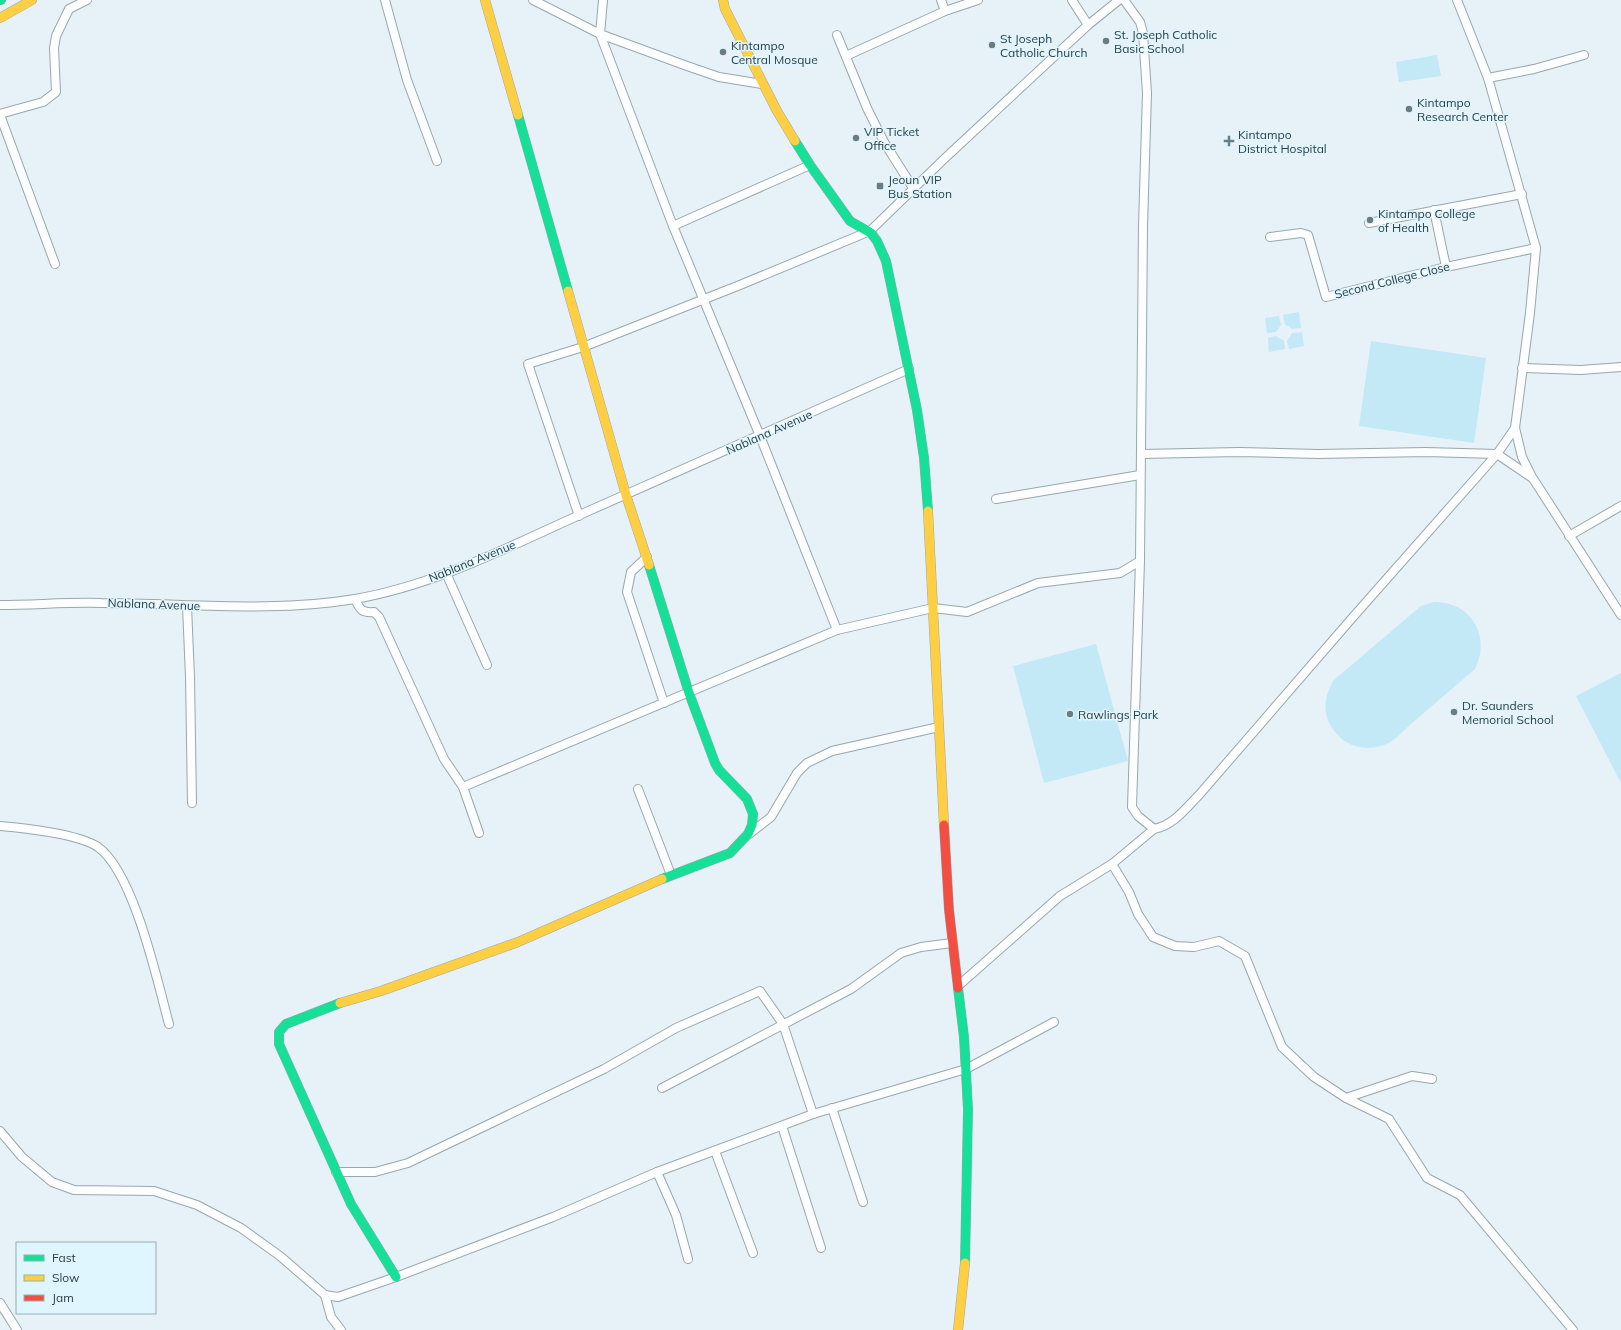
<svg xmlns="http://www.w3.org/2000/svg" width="1621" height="1330" font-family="Mulish,sans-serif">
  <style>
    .green { fill: #c3e8f6 }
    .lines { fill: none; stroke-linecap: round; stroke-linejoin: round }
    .street-casing { stroke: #9aa7ac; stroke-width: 10 }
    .fast-casing { stroke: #9aa7ac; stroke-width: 10 }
    .slow-casing { stroke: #9aa7ac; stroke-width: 10 }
    .jam-casing { stroke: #9aa7ac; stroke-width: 10 }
    .street { stroke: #fbfdfe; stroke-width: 8 }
    .fast { stroke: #16e098; stroke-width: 9 }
    .slow { stroke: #ffcf43; stroke-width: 9 }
    .jam { stroke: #f24e42; stroke-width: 9 }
    .poi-dot { fill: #6e7c82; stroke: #dff6ff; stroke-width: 1.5 }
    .labels { text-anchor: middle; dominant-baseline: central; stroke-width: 3; stroke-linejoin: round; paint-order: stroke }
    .poi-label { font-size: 12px; fill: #2d3c42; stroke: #dff6ff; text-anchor: start }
    .street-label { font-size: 12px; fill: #2d3c42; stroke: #dff6ff }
  </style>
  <rect width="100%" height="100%" fill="#e6f2f8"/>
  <g class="green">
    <polygon points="1437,55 1441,76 1399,82 1396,62"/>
    <polygon points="1299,312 1301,328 1292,329 1285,324 1283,315"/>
    <polygon points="1279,316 1281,325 1276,332 1267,333 1265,318"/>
    <polygon points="1302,332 1304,346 1289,349 1287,341 1292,333"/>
    <polygon points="1276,336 1284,341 1285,349 1269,352 1268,338"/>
    <polygon points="1371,341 1486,358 1474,443 1359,426"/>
    <path d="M1434,602C1470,601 1492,636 1475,669C1454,687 1433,705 1412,723C1403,731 1393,743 1381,746C1361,752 1341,744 1331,726C1322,711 1325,694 1334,680L1421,606Z"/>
    <polygon points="1096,644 1128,761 1044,783 1013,666"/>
    <polygon points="1621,673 1621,783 1576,696"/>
  </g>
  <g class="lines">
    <defs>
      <g id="street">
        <polyline points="385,0 407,80 437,161"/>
        <polyline points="533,0 600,34 687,66 719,77 762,84"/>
        <polyline points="603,0 600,34 673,226 760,436 837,630"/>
        <polyline points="941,0 945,11"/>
        <polyline points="1072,0 1088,25"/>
        <polyline points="1457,0 1488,78 1536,248 1530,313 1515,428 1522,457 1532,477 1621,615"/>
        <polyline points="837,35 867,108 884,142 913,188"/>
        <polyline points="846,56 945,11 978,0"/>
        <polyline points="1488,78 1534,69 1584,55"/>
        <polyline points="0,114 43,102 56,92 54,48 56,36 69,9 87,0"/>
        <polyline points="0,115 55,264"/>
        <polyline points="1434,210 1446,267"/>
        <polyline points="1369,223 1522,194"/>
        <polyline points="673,226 810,165"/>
        <polyline points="1270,237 1301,233 1308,235 1326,297 1446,267 1536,248"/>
        <polyline points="1522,368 1581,370 1621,367"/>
        <polyline points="1141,454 1239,452 1318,454 1426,452 1497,454 1531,477"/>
        <polyline points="996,499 1140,475"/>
        <polyline points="579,516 528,364 583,347 740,285 870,231 943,160 1088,25 1119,0"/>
        <polyline points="1569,536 1621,506"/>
        <polyline points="647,557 631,572 627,592 664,703"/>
        <polyline points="446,573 487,665"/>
        <path d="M355,599C360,610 362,613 374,612L379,617L444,759L463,787L837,630L933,608L967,612L1038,583L1120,573L1140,561"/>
        <path d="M0,605C34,605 67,602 101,603C185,603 272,613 355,599C436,585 510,546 584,513C693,465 801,417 909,369"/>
        <polyline points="187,606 190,677 192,803"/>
        <polyline points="463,787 479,833"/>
        <polyline points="638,789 671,875"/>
        <path d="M0,826C24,828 79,834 98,847C134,873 157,980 169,1024"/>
        <path d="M1154,829C1174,825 1185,809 1199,795L1353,617L1497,454L1515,428"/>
        <polyline points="749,834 771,817 797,773 807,763 832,751 939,727"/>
        <polyline points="1112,864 1129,892 1138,914 1153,937 1175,946 1194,947 1219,941 1245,956 1282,1047 1314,1077 1346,1098 1389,1119 1427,1178 1460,1195 1573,1330"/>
        <polyline points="958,986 1060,896 1112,864 1154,829 1138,816 1132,807 1140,561 1143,226 1147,93 1143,33 1140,22 1124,0"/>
        <polyline points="662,1088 851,989 901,953 921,947 952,943"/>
        <polyline points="1346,1098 1412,1076 1432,1079"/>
        <polyline points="832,1108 863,1202"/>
        <polyline points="782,1126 821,1248"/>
        <polyline points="0,1131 22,1157 52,1182 74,1190 154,1191 197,1205 241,1228 280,1256 325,1295 338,1297 396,1277 553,1217 657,1172 813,1114 966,1069 1054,1022"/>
        <polyline points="715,1151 753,1253"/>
        <polyline points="336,1172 375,1172 408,1163 604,1069 676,1028 760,991 783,1024 813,1114"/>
        <polyline points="657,1172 676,1215 688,1259"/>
        <polyline points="325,1295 331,1317 341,1330"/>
        <polyline points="0,1303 17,1330"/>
      </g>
      <g id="fast">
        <polyline points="0,0 1,0"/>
        <polyline points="518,115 568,291"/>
        <polyline points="795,141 810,165 850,221 871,233 877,241 886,261 917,410 924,458 928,511"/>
        <polyline points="649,565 689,693 715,763 719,770 747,799 753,814 752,825 748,834 730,853 662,879"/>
        <polyline points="958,988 964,1037 968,1109 965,1263"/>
        <polyline points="340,1003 286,1024 279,1032 279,1044 351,1204 396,1277"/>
      </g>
      <g id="slow">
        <polyline points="485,0 518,115"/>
        <polyline points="723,0 725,9 777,111 795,141"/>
        <polyline points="0,18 32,0"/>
        <polyline points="568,291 626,495 649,565"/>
        <polyline points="928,511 944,825"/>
        <polyline points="340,1003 381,991 518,942 662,879"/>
        <polyline points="958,1330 965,1263"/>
      </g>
      <polyline id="jam" points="944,825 949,910 958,988"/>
    </defs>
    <use href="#street" class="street-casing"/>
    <use href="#fast" class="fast-casing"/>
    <use href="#slow" class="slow-casing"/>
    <use href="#jam" class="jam-casing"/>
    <use href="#street" class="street"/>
    <use href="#fast" class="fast"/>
    <use href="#slow" class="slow"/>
    <use href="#jam" class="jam"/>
  </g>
  <g class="poi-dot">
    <circle cx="1106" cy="41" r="4"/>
    <circle cx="992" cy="45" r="4"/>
    <circle cx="723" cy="52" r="4"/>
    <circle cx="1409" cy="109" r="4"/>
    <circle cx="856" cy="138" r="4"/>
    <path d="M1227 135h4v4h4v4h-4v4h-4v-4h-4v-4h4z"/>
    <rect x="876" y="182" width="8" height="8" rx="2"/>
    <circle cx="1370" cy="220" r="4"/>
    <circle cx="1454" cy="712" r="4"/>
    <circle cx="1070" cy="714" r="4"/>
  </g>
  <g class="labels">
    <g class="poi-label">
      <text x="1114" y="34">St. Joseph Catholic<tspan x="1114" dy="14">Basic School</tspan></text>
      <text x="1000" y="38">St Joseph<tspan x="1000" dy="14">Catholic Church</tspan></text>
      <text x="731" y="45">Kintampo<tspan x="731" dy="14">Central Mosque</tspan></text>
      <text x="1417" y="102">Kintampo<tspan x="1417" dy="14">Research Center</tspan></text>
      <text x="864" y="131">VIP Ticket<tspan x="864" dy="14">Office</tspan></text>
      <text x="1238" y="134">Kintampo<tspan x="1238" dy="14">District Hospital</tspan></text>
      <text x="888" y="179">Jeoun VIP<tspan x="888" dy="14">Bus Station</tspan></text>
      <text x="1378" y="213">Kintampo College<tspan x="1378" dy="14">of Health</tspan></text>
      <text x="1462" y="705">Dr. Saunders<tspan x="1462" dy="14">Memorial School</tspan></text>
      <text x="1078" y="714">Rawlings Park</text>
    </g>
    <g class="street-label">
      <text transform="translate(1392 280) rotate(-14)">Second College Close</text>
      <text transform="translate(769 432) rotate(-24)">Nablana Avenue</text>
      <text transform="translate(472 561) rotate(-22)">Nablana Avenue</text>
      <text transform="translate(154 604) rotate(2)">Nablana Avenue</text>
    </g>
  </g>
  <rect x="16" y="1242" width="140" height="72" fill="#dff6ff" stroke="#98acb3"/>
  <rect x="24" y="1255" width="20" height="6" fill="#16e098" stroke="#98acb3"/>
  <text x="52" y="1262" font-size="12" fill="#2d3c42">Fast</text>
  <rect x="24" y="1275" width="20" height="6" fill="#ffcf43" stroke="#98acb3"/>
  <text x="52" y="1282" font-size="12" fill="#2d3c42">Slow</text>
  <rect x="24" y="1295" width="20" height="6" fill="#f24e42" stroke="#98acb3"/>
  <text x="52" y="1302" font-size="12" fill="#2d3c42">Jam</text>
</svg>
